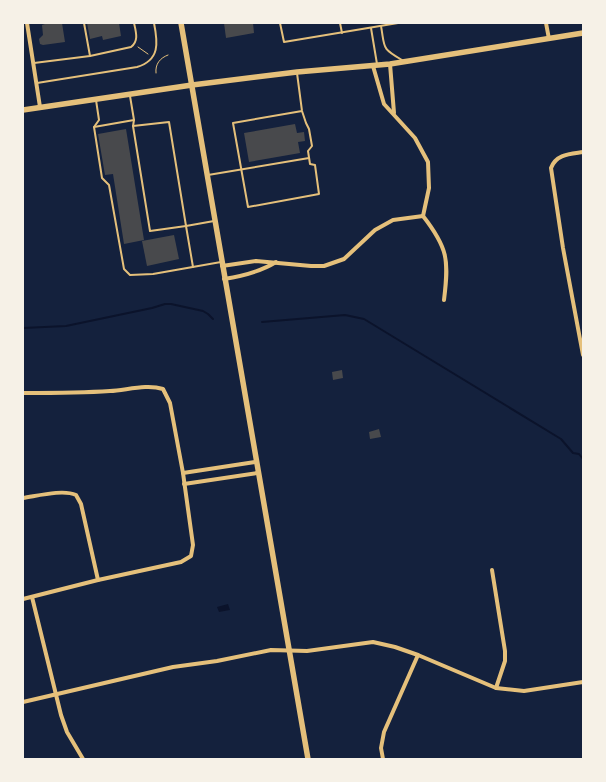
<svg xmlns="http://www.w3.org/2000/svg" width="606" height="782" font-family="Manrope,sans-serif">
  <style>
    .water { fill: #0b132b }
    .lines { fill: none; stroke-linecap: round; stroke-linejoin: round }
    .stream { stroke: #0b132b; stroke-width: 2 }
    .building { fill: #48494c }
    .path { stroke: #e5c07b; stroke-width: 1 }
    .service { stroke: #e5c07b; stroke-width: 2 }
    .minor { stroke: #e5c07b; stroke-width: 4 }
    .tertiary { stroke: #e5c07b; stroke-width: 5.5 }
  </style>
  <rect width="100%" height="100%" fill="#14213d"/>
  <polygon class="water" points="228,604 230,610 219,612 217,607"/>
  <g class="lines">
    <g class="stream">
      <polyline points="262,322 345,315 364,319 561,439 573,453 579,454 583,459"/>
      <polyline points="23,328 66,326 152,308 165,304 171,304 203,311 208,314 213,319"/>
    </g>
  </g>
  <g class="building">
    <polygon points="45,23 62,23 65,42 43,45 40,44 39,39 43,35 42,25 45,24"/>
    <polygon points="87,23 119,23 121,36 103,40 102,36 90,39"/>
    <polygon points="224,23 253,23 254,33 226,38"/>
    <polygon points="295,124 297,133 304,132 305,141 298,142 300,153 249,162 244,133"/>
    <polygon points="126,129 144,240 124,244 113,174 105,175 98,134"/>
    <polygon points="174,235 179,259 147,266 142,241"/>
    <polygon points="342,370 343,378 333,380 332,372"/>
    <polygon points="379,429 381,437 370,439 369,432"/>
  </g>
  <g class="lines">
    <g class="path">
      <polyline points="138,47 148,54"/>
      <path d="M156,73C155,64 160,58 168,55"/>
    </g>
    <g class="service">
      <polyline points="280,23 284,42 398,23"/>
      <polyline points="340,23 342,33"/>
      <path d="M381,26C385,48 381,48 402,60"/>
      <polyline points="371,28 377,64"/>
      <path d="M90,56L131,47C139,41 136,32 134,23"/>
      <polyline points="34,63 90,56 84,23"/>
      <polyline points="297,73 302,111 306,123 309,129 312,146 308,151 310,164 315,165 319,194 248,207 233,123 302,111"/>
      <path d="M37,83L137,67C160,60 158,43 154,23"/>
      <polyline points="130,96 134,120 133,126 169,122 186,226 214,221"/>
      <polyline points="96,100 99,120 94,127 102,178 109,185 124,269 130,275 153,274 221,262"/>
      <polyline points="133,126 150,231 186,226 193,267"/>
      <polyline points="94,127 134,120"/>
      <polyline points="208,175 309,158"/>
    </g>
    <g class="minor">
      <polyline points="27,23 40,107"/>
      <polyline points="546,23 549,39"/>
      <polyline points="390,64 394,113"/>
      <polyline points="373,66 384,104 415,138 428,162 429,188 423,216"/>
      <path d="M583,152C570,154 556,154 551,168L563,248L583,355"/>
      <path d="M423,216C448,248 449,260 444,300"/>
      <polyline points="222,266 256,261 311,266 324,266 344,259 375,230 393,220 423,216"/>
      <path d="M224,279C243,276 260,272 276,262"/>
      <path d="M23,393C52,393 81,393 110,391C127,390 147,384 163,389L170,403L183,473L193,545L191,556L181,562L98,580L23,599"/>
      <polyline points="183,473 255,462"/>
      <polyline points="184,484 257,473"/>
      <path d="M23,498C37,496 63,489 76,495L81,504L98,580"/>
      <polyline points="492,570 505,651 505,661 496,688"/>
      <polyline points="32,597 61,715 67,732 83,759"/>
      <polyline points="23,702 173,667 217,661 271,650 307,651 373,642 395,647 418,655 496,688 524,691 583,682"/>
      <polyline points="383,759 381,748 384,732 418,655"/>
    </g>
    <g class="tertiary">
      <polyline points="181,23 308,759"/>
      <polyline points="23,110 192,85 297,72 390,64 583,33"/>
    </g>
  </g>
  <rect width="606" height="782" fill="none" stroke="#f6f1e7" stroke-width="48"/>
</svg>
